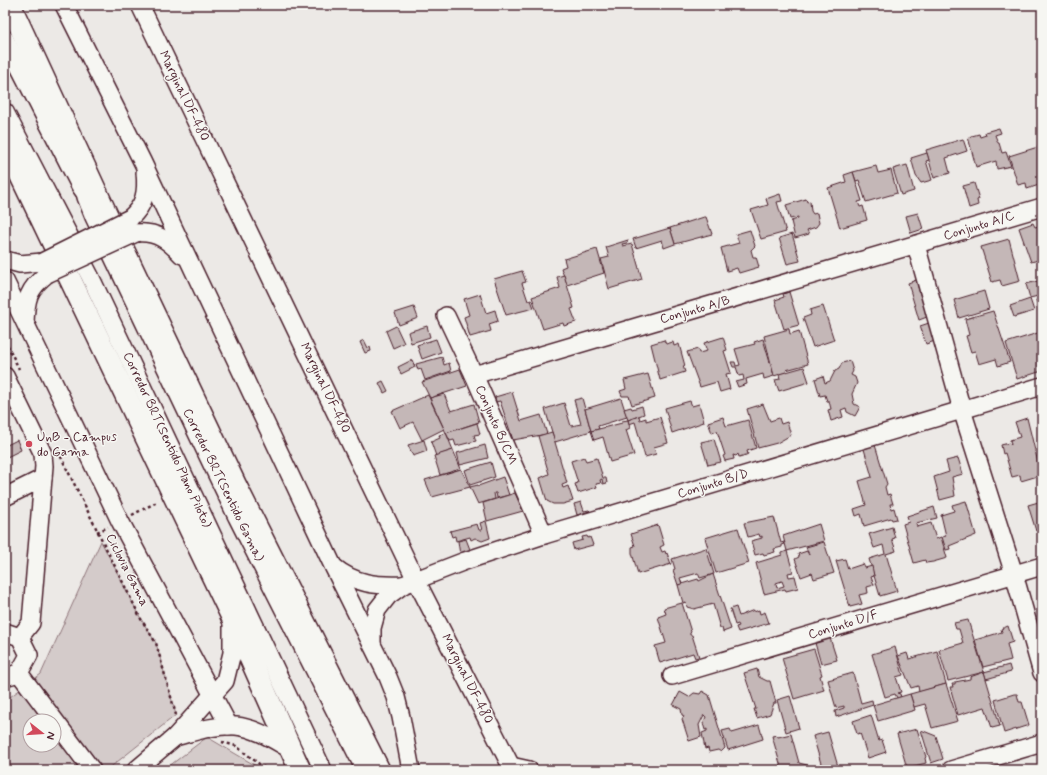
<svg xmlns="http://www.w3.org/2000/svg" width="1047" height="775" font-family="Mynerve,sans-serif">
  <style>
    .green { fill: #d4cbca; stroke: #8f757a; fill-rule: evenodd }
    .building { fill: #c4b7b7; stroke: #4a1f2b; fill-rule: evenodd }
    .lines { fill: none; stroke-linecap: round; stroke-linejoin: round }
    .minor-casing { stroke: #4a1f2b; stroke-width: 20 }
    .major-casing { stroke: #4a1f2b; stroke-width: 24 }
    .path { stroke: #4a1f2b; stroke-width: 2.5; stroke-dasharray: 3 3; stroke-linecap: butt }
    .minor { stroke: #f6f6f2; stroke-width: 17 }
    .major { stroke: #f6f6f2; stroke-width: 21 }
    .minor-bridge-casing { stroke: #4a1f2b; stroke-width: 20; stroke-linecap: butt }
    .minor-bridge { stroke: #f6f6f2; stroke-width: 17 }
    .poi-dot { fill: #d1495b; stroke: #f6f6f2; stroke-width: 1.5 }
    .labels { text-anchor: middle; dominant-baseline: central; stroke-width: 3; stroke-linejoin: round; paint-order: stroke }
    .street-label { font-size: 13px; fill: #4a1f2b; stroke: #f6f6f2 }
    .poi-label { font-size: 13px; fill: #4a1f2b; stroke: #f6f6f2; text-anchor: start }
  </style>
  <rect width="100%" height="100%" fill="#ece9e6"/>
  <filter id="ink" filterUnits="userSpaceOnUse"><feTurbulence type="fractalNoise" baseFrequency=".025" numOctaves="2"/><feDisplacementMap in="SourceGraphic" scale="8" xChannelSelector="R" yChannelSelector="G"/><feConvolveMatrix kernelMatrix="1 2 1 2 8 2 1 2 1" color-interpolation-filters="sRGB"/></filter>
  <g filter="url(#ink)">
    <g class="green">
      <path d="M101,541L141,619L156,643L176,715L107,770H5V698L10,697L41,674ZM30,721H54V745H30Z"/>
      <polygon points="207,737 263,770 164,770"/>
    </g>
    <g class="building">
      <polygon points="999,128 1001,133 995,135 998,143 999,143 1002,153 1006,152 1011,166 997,169 996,161 976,167 968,137 979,134 980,137 986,135 985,132"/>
      <polygon points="963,139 967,151 946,158 950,173 934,178 926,150"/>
      <polygon points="1041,146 1042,184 1027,189 1026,183 1018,185 1009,156"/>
      <polygon points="927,153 929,160 926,161 932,180 921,183 916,176 911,158"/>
      <polygon points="907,165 914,191 901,195 893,169"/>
      <polygon points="876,166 878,173 891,170 897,193 866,202 859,180 856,181 853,172"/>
      <polygon points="853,172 862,201 858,202 860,207 863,206 867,220 840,228 828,188 846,182 844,175"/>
      <polygon points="974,183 979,199 977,200 978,205 969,208 963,186"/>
      <polygon points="780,194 782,201 777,202 786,232 761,239 751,210 768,205 766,199"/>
      <polygon points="806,199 807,202 810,201 811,211 813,214 817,213 819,223 816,227 807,230 809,234 795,238 791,221 798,219 798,217 790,219 786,205"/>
      <polygon points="918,213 923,229 911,233 906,216"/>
      <polygon points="704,217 706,217 712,234 675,244 670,228"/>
      <polygon points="1033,223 1035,227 1042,225 1042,259 1031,262 1019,228"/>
      <polygon points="670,228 675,244 664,248 662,240 636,248 633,239"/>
      <polygon points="750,230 755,246 751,250 753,257 756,257 759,267 739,273 737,268 727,271 721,248 739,243 736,234"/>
      <polygon points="792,234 800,261 787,264 779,238"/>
      <polygon points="1009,239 1020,281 1002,286 1000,280 992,282 981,247"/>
      <polygon points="628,240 627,243 622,244 623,246 632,244 642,279 609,289 601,259 609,257 606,247"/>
      <polygon points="597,249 604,273 567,285 561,268 566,266 564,259"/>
      <polygon points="522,271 526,282 522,283 528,301 531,300 534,308 506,315 494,279"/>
      <polygon points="564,275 574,308 571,309 576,322 564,326 563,323 543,329 532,297 560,288 557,277"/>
      <polygon points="916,280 927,317 919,320 908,283"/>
      <polygon points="1042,280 1042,295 1030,298 1026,284"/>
      <polygon points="984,291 989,309 959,318 954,300"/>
      <polygon points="789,292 799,325 784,329 775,300 784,297 783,294"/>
      <polygon points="480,294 486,313 495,310 498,321 489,324 491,331 470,337 464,317 469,315 464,299"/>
      <polygon points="1042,298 1042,321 1036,300"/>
      <polygon points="1030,299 1034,311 1014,317 1010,306"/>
      <polygon points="823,306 834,340 813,347 803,318 811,315 810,310"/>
      <polygon points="414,307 418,318 399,325 395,313"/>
      <polygon points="993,311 1010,362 998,366 996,359 979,364 975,351 971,352 966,336 969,335 965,319"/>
      <polygon points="929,323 935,341 926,344 920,326"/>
      <polygon points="396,326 404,343 393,348 386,331"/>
      <polygon points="427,326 430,337 411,343 408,332"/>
      <polygon points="789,329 790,334 799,331 808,364 786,370 787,372 774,376 764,336"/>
      <polygon points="1041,332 1042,371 1017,379 1006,343"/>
      <polygon points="723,337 727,350 724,351 731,373 726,374 730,389 720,392 717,382 700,387 687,352 698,349 699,353 707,351 704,343"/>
      <polygon points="436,339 441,352 422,359 417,345"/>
      <polygon points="763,339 774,376 764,379 763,374 746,379 747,384 738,387 736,382 744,380 743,375 739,376 736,367 733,367 731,362 735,362 736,366 740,365 735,349 755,344 754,342"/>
      <polygon points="364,340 368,348 370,347 371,351 365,353 360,342"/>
      <polygon points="664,340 666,344 673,342 674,346 679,344 685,366 683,366 685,372 660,380 651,344"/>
      <polygon points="442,357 444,365 449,363 451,371 425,380 421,369 418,370 416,364"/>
      <polygon points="412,360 415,367 401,374 398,367"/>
      <polygon points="850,361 853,371 851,375 855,377 857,383 852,394 854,404 860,407 855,416 847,412 846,408 841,410 843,417 831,421 828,410 831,409 829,401 827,401 825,395 820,396 815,379 823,376 825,383 830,381 835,371 839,369 842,363"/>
      <polygon points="804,367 809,382 779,391 775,380 780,379 779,374"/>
      <polygon points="460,369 467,386 430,398 422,382"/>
      <polygon points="648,374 655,398 632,405 629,396 622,396 620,391 626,389 624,380"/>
      <polygon points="383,381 388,391 384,393 379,383"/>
      <polygon points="512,392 521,421 541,415 547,434 513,440 500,401 496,402 495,397"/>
      <polygon points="444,394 451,411 474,404 479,422 446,433 430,398"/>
      <polygon points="428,395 444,429 422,440 413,422 400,428 392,411"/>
      <polygon points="582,398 591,431 555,442 545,409 564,403 571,426 581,424 574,400"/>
      <polygon points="621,398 627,417 598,426 599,429 591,431 585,409"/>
      <polygon points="690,401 692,406 699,404 704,422 672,433 665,408"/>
      <polygon points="763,404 770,421 779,418 781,424 787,422 791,435 777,443 758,448 747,409"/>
      <polygon points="642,406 644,414 628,420 624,409 631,407 632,409"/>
      <polygon points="639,416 640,420 646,418 646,421 660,417 668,443 654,447 656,454 645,457 635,422 629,424 628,420"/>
      <polygon points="723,417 726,426 748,420 756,448 747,451 748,454 746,455 739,457 738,454 736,456 733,455 734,459 725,461 723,456 725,455 717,431 712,433 708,422"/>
      <polygon points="1027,418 1041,475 1021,481 1020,475 1012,477 1005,453 1003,454 1001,445 1009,443 1011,445 1010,440 1020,437 1015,422"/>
      <polygon points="628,420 630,428 626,430 634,455 610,462 603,437 594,440 591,431 622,423 622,421"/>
      <polygon points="477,423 480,434 474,435 476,441 456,446 454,440 450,441 446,433"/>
      <polygon points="552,432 567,483 562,485 563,488 568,486 573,501 563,504 553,504 547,501 540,478 549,474 538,436"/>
      <polygon points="446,433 453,450 436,456 431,442 440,438 439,435"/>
      <polygon points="714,439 721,462 708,465 701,442"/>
      <polygon points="17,440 21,450 5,458 5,446"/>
      <polygon points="424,440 427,451 413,456 408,445"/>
      <polygon points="485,445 488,458 460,465 457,453"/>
      <polygon points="875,445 887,484 885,487 887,495 890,494 893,504 890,504 891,509 894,508 897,519 892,520 891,518 864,526 861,514 856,516 854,509 866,505 859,481 872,477 864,449"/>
      <polygon points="453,450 461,469 440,475 434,456"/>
      <polygon points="584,457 586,461 597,458 603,478 606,478 607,483 603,484 602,479 600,480 601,483 596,484 597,487 578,493 575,484 578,483 571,461"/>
      <polygon points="958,458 963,474 952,477 955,496 940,500 934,477 949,472 946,461"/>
      <polygon points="491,462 495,477 470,485 465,470"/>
      <polygon points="461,469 470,487 432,497 425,480"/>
      <polygon points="503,477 509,495 497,498 496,493 494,493 495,499 478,504 470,487 478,485 478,486"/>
      <polygon points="515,493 523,511 487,521 483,503"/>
      <polygon points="966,501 976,535 949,546 950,549 946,550 942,537 946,536 941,515 954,511 952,505"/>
      <polygon points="1042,501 1042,529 1036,531 1028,505"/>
      <polygon points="581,502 584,511 589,510 590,511 577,515 574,504"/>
      <polygon points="934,507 937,518 916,523 917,527 931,523 936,539 941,537 947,558 933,562 926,563 925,560 914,563 903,524 909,522 907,516"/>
      <polygon points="774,517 781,543 784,542 785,544 782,545 782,547 774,549 775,552 764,555 763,553 755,555 751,541 762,538 762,536 760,537 759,534 748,537 744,523"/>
      <polygon points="486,521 490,538 482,541 475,538 471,540 470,537 456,541 455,536 452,537 450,531 477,524 479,530 482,530 480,523"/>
      <polygon points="819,524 824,541 787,551 783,536"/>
      <polygon points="658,525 664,545 660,547 662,552 665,551 666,554 667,553 671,564 638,574 632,553 632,547 635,546 631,534"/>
      <polygon points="892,527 895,538 892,539 896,551 886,554 897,591 880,596 869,559 885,554 883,545 874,548 869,534"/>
      <polygon points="738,528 749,563 716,573 705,538"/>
      <polygon points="587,536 588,538 590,537 593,545 574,550 572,543 583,540 582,537"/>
      <polygon points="466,539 471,552 460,555 458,541"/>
      <polygon points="824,542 834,573 814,579 812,573 801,577 795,559 799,557 798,554 807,551 809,555 806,547"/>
      <polygon points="706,548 714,574 700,578 698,573 680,578 682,584 678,585 673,570 675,569 672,559"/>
      <path d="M787,551L793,572L788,573L789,577L795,576L798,588L786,591L785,589L764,594L756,563L782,555V553ZM782,581L784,586L777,588L776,583Z"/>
      <polygon points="845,559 848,569 863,564 865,568 872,566 874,576 871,577 874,585 867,587 868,593 859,595 862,604 850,607 836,561"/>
      <polygon points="713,574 731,629 723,632 722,628 720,628 713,604 694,609 687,607 686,602 683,603 678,585 698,579 699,581"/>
      <polygon points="682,603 691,632 690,633 690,635 692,635 699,657 695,658 693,653 660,663 655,646 666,643 658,617 666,614 664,608"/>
      <polygon points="736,607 739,616 754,610 754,612 759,610 760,614 765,612 769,623 738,632 736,627 739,626 738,624 735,625 730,609"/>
      <polygon points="968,620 984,672 948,681 939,650 963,643 959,629 956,629 954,623"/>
      <polygon points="1008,626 1013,642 1007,644 1011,660 983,667 975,640 1002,632 1001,629"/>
      <polygon points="830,638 837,660 821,664 815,643"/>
      <polygon points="895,647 903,675 896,677 901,692 897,693 900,694 901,697 897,698 895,694 885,697 872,654"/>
      <polygon points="814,649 822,675 820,676 824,690 794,699 782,658"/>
      <polygon points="937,651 946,684 919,692 918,686 911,688 898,656 907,653 909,659"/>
      <polygon points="1009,665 1011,672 986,679 984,672"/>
      <polygon points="757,669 759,677 767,681 770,681 776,703 774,703 770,714 757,718 754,709 756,709 744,673"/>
      <polygon points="984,672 1000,726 992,728 985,707 958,715 950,687 953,687 952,684 955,684 955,682 970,679 970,677"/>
      <polygon points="853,673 861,703 872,700 873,705 836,717 835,711 844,708 844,706 836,708 828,680"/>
      <polygon points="946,684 958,721 932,728 925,704 914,707 910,694"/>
      <polygon points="702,691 709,695 725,748 721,752 718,750 709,752 708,748 705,749 702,733 707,731 707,729 705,730 703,723 706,717 704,715 699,725 701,737 689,741 682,719 684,716 682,715 681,709 673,705 680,692 689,697 694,693 700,694"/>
      <polygon points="910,694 915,710 878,721 873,705"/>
      <polygon points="1014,694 1017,694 1019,702 1022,702 1029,725 1004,733 995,700"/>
      <polygon points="790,696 799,728 786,732 777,700"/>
      <polygon points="871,715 879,741 882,740 886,752 868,758 860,733 857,734 853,721"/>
      <polygon points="759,725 763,739 728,750 722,731 730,729 732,733"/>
      <polygon points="917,729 926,757 925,758 926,763 907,768 897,734"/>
      <polygon points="921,730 936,736 943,759 931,763"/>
      <polygon points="828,732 839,770 780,770 781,767 772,736 777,735 778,737 791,734 799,763 819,768 822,767 813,736"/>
      <polygon points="1012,767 1013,770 1000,770"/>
    </g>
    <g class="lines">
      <defs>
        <g id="minor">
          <polyline points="64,5 143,163 333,566 388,677 396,697 401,717 411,770"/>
          <polyline points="140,5 416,580 513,770"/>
          <polyline points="5,39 80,186 94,206"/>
          <polyline points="5,112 90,276 323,770"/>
          <polyline points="86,197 94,217 237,517 365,770"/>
          <path d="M130,218C145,205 147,192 145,172"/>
          <path d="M136,233C157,231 169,241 182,255"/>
          <polyline points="916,245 962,410 1014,574 1042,673"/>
          <polyline points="5,260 20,264 42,262"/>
          <polyline points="5,281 120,521 229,726"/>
          <polyline points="446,316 474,375 544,535"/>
          <path d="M25,322C26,299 28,289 47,274"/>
          <polyline points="474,375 1042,207"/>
          <polyline points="5,376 43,454 44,466 31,623 20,637"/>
          <polyline points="5,497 43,478"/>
          <path d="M334,567C355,584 376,586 403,585"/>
          <polyline points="5,632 20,637 29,655 19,673 5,677"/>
          <polyline points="372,644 372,628 377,610 388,596 403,585 465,561 544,535 1042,386"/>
          <polyline points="19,673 92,770"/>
          <polyline points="672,676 1042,566"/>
          <path d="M175,737C194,732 217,724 236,726C256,728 274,740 290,749"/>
          <polyline points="511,766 529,770"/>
          <polyline points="136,770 175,737 225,681 232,653 232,621"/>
          <polyline points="951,770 1042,743"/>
        </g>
        <g id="major">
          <polyline points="10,5 107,215 236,486 379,770"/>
          <polyline points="5,143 231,615 300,770"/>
        </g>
      </defs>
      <use href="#minor" class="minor-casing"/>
      <use href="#major" class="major-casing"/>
      <g class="path">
        <polyline points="5,340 19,369"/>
        <polyline points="58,451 141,619 156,643 176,715"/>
        <polyline points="132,515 157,502"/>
        <polyline points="97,532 108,527"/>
        <polyline points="222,742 236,746 267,770"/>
      </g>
      <use href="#minor" class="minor"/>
      <use href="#major" class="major"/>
      <defs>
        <g id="minor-bridge">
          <polyline points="42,262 130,218"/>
          <polyline points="47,274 136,233"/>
        </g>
      </defs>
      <use href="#minor-bridge" class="minor-bridge-casing"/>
      <use href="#minor-bridge" class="minor-bridge"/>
    </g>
  </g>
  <circle class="poi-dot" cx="29" cy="444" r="4"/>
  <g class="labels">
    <g class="street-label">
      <text transform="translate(184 96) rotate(64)">Marginal DF-480</text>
      <text transform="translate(979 226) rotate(-17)">Conjunto A/C</text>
      <text transform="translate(695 310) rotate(-16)">Conjunto A/B</text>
      <text transform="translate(325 388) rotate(64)">Marginal DF-480</text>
      <text transform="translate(496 425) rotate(66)">Conjunto B/CM</text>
      <text transform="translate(167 440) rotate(65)">Corredor BRT(Sentido Plano Piloto)</text>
      <text transform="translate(713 484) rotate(-17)">Conjunto B/D</text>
      <text transform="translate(223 485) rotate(64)">Corredor BRT(Sentido Gama)</text>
      <text transform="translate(127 570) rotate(63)">Ciclovia Gama</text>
      <text transform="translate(843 625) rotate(-17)">Conjunto D/F</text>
      <text transform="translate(467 679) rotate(63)">Marginal DF-480</text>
    </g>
    <g class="poi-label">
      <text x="37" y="437">UnB - Campus<tspan x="37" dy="15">do Gama</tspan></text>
    </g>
  </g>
  <rect width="1047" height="775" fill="none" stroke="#f6f6f2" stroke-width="20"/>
  <rect x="10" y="10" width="1027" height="755" fill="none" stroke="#4a1f2b" stroke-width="1.5" filter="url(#ink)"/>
  <g transform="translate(42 733) rotate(107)"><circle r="19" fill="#f6f6f2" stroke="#b1a0a2"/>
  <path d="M0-3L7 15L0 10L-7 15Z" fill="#d1495b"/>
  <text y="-6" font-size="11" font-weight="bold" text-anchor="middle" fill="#4a1f2b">N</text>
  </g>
</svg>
